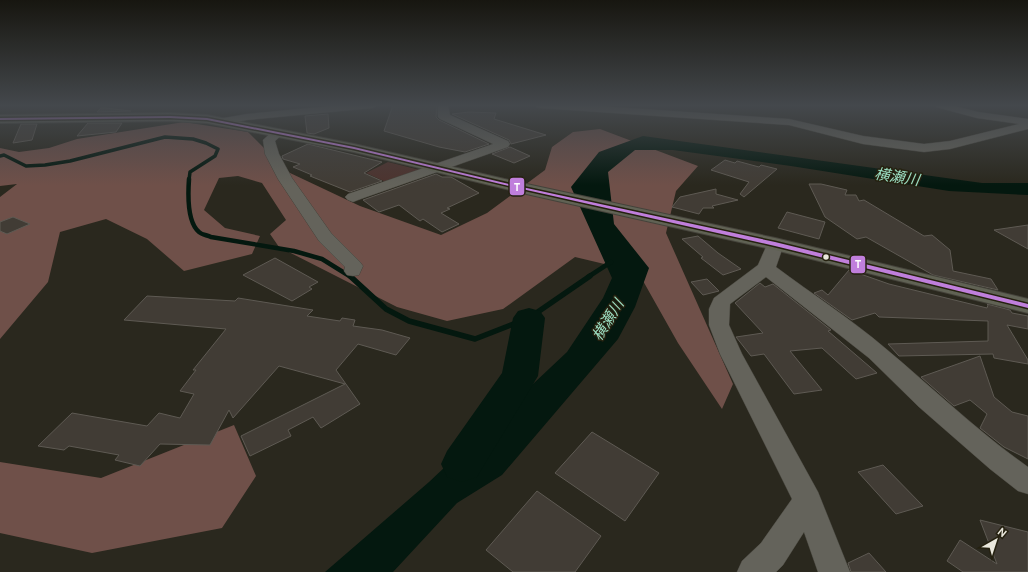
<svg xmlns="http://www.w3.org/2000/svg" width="1028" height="572" font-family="Cabin,'Noto Sans JP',sans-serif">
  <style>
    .green { fill: #4d332e }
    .forest { fill: #6f5049 }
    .water { fill: #04180f }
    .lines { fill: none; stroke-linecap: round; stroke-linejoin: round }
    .stream-far2 { stroke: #04180f; stroke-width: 3.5 }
    .stream-far1 { stroke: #04180f; stroke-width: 4.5 }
    .stream { stroke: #04180f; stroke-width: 5.5 }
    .river { fill: #04180f; fill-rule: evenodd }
    .building { fill: #413c35; stroke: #5e5a53 }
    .minor-casing { stroke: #45433b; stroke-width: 1 }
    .primary-casing { stroke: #45433b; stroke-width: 2 }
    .minor { fill: #64635b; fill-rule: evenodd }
    .primary { fill: #606254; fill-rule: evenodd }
    .bus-1-casing { stroke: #252110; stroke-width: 3 }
    .bus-1 { fill: #c07fdc; fill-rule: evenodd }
    .bus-dot { fill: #eae8dd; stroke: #252110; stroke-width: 1.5 }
    .labels { text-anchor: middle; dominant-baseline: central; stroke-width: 3; stroke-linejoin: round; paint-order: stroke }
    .water-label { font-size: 15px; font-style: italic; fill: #9bdec2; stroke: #252110 }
    .line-badge { stroke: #252110; stroke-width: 1.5 }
    .badge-label { font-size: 11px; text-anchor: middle; font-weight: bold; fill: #fff }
  </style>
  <rect width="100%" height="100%" fill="#2a281e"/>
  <polygon class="green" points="388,162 424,171 388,183 366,173"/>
  <g class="forest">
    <polygon points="184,122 248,132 288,172 360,206 441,235 487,213 545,170 552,147 573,132 600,129 698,166 676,191 666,233 733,384 722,409 678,343 638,272 575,257 503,309 447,321 397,307 279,247 270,234 286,220 262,183 238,176 219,178 204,210 225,228 260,236 252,254 184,271 147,239 106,219 60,232 48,282 0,339 0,197 17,184 0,186 0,148 19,152 49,148 77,139"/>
    <polygon points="234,425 256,476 222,528 92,553 0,533 0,462 101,478"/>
  </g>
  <polygon class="water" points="643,136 982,183 1028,183 1028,195 949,191 791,166 673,150 635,150 608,172 614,224 649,268 635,307 618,339 502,475 457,503 393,572 325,572 429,482 567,352 603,298 612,278 571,187 599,152"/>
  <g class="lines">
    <polyline class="stream-far2" points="0,156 4,155 26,166 45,165 70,161 165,137 193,139 206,143 218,149 215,156 190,172 189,180"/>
    <g class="stream-far1">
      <path d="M189,179C188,193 187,222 199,232C202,235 207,235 211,237L294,251L322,259L351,277"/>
      <polyline points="588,277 611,262"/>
    </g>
    <polyline class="stream" points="350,276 386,309 409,321 475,339 529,318 590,276"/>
    <polygon class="river" points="529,308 540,311 545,318 538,376 477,477 462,482 447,477 441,464 447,451 502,373 513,318 518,311"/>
  </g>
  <g class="building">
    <polygon points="393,105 437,105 436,117 439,120 489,144 465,152 439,147 384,131"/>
    <polygon points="101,108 105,108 131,111 97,112"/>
    <polygon points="469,112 496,113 494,119 546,135 511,144 509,140 452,114"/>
    <polygon points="328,114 329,128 314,134 307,133 305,116"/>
    <polygon points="88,123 122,123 116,132 77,136"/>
    <polygon points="21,124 37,124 32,140 13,143"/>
    <polygon points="308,144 382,162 364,173 382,181 350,192 310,176 312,175 293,167 300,164 283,159 282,156"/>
    <polygon points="510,147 530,156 514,163 492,154"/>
    <polygon points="725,160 735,163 737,161 759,167 761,165 777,169 744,197 740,194 749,182 711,170"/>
    <polygon points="436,174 442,177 451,177 479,193 447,208 450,209 441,213 459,224 442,232 423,219 420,221 399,205 379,212 363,200"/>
    <polygon points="809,184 821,184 847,190 845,195 856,195 859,201 864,200 924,236 932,235 950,250 953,271 991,279 998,290 933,275 866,237 857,239 825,217"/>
    <polygon points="716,189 716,194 738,200 712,206 714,208 703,208 699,214 672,207 680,197"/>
    <polygon points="787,212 825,222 819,239 778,228"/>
    <polygon points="13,217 30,224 7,234 0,231 0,222"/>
    <polygon points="1028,225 1028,249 994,230"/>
    <polygon points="698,236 718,253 741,269 723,275 701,258 703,257 682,239"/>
    <polygon points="275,258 318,282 309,287 312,289 292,301 243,275"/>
    <polygon points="849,270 889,284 987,308 988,305 987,304 1010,310 1012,313 1028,316 1028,329 1007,325 1028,360 1028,364 994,358 993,354 899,356 888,344 988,341 988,321 879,317 875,313 852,320 814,293 822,290 828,295"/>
    <polygon points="707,279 719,291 703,295 691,282"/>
    <polygon points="760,283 765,287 773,284 831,330 828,331 877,373 856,379 822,348 790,351 822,390 794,394 764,354 751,356 736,337 763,333 735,303"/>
    <polygon points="147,296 235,301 238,298 313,310 307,316 340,321 342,318 355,320 353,326 382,330 410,338 396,355 358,344 336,370 360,404 321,428 313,417 288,430 291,436 250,456 241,436 345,384 279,366 233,418 229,410 210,445 160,444 140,466 115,460 119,455 69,446 64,450 38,446 72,413 147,426 159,413 180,418 194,394 180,391 196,370 193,370 226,329 124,320"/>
    <polygon points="980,356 994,397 1012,412 1028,416 1028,459 1004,447 980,428 987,414 970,400 954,406 921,377"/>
    <polygon points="592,432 659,473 625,521 555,473"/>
    <polygon points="883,465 923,506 896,514 858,472"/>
    <polygon points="537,491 601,536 575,572 513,572 486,550"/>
    <polygon points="980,520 1028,532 1028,572 963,572 947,561 960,540 997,564"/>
    <polygon points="869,553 886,572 851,572 848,563"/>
  </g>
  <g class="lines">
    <defs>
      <g id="minor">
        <polygon points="342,105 378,105 373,108 247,120 218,125 214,124 212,122 214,120 218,119 247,114"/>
        <polygon points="438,105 448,105 450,115 508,141 510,144 508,147 358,200 353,202 348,200 345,197 348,194 493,144 440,119 438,117"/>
        <polygon points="535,105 584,105 789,119 863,136 924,144 950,141 1019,124 977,118 936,107 935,105 951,105 978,112 1028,119 1028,129 950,149 924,152 863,144 789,125 540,108 536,107"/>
        <polygon points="278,129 282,130 284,133 275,141 279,154 292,178 331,233 360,262 363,266 359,275 353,276 347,275 344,271 345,267 319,241 278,179 265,154 263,140 274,130"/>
        <path d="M775,239L781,240L784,244L776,267C812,294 851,319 885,348C933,388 977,431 1028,467V494L1018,491L990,469L919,407L869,358L766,277L730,304L729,325L742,354L818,492L850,572H818L804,532L783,565L776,572H737L742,561L761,543L792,499L720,354L709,325V309L714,298L758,265L769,240Z"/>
      </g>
      <polygon id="primary" points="170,113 207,115 354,144 522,183 775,238 1028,299 1028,313 775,250 522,193 354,152 207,123 170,121 0,123 0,115"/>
    </defs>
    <use href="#minor" class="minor-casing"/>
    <use href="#primary" class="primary-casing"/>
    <use href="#minor" class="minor"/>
    <use href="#primary" class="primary"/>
    <defs>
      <polygon id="bus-1" points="170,116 207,118 354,147 522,187 775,242 1028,304 1028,308 775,246 522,189 354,149 207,120 170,118 0,120 0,118"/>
    </defs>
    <use href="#bus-1" class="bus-1-casing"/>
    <use href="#bus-1" class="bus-1"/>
  </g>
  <linearGradient id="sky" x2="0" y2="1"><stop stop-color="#171610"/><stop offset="0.57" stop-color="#44484c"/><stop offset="1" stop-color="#44484c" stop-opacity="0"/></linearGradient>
  <rect width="1028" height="185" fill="url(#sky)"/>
  <circle class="bus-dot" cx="826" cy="257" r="3.5"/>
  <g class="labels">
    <g class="water-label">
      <text transform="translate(897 177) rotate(9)">横瀬川</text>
      <text transform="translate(608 320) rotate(-58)">横瀬川</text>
    </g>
  </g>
  <g class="line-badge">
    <rect x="509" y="177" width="16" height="19" rx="4" fill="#c07fdc"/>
    <rect x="850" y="255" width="16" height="19" rx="4" fill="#c07fdc"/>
  </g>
  <g class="badge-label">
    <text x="517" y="191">T</text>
    <text x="858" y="268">T</text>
  </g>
  <g transform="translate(996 540) rotate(39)" stroke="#252110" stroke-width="3" paint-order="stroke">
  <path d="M0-3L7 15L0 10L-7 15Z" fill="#eae8dd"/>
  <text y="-6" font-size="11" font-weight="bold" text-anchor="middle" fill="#eae8dd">N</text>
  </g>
</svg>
